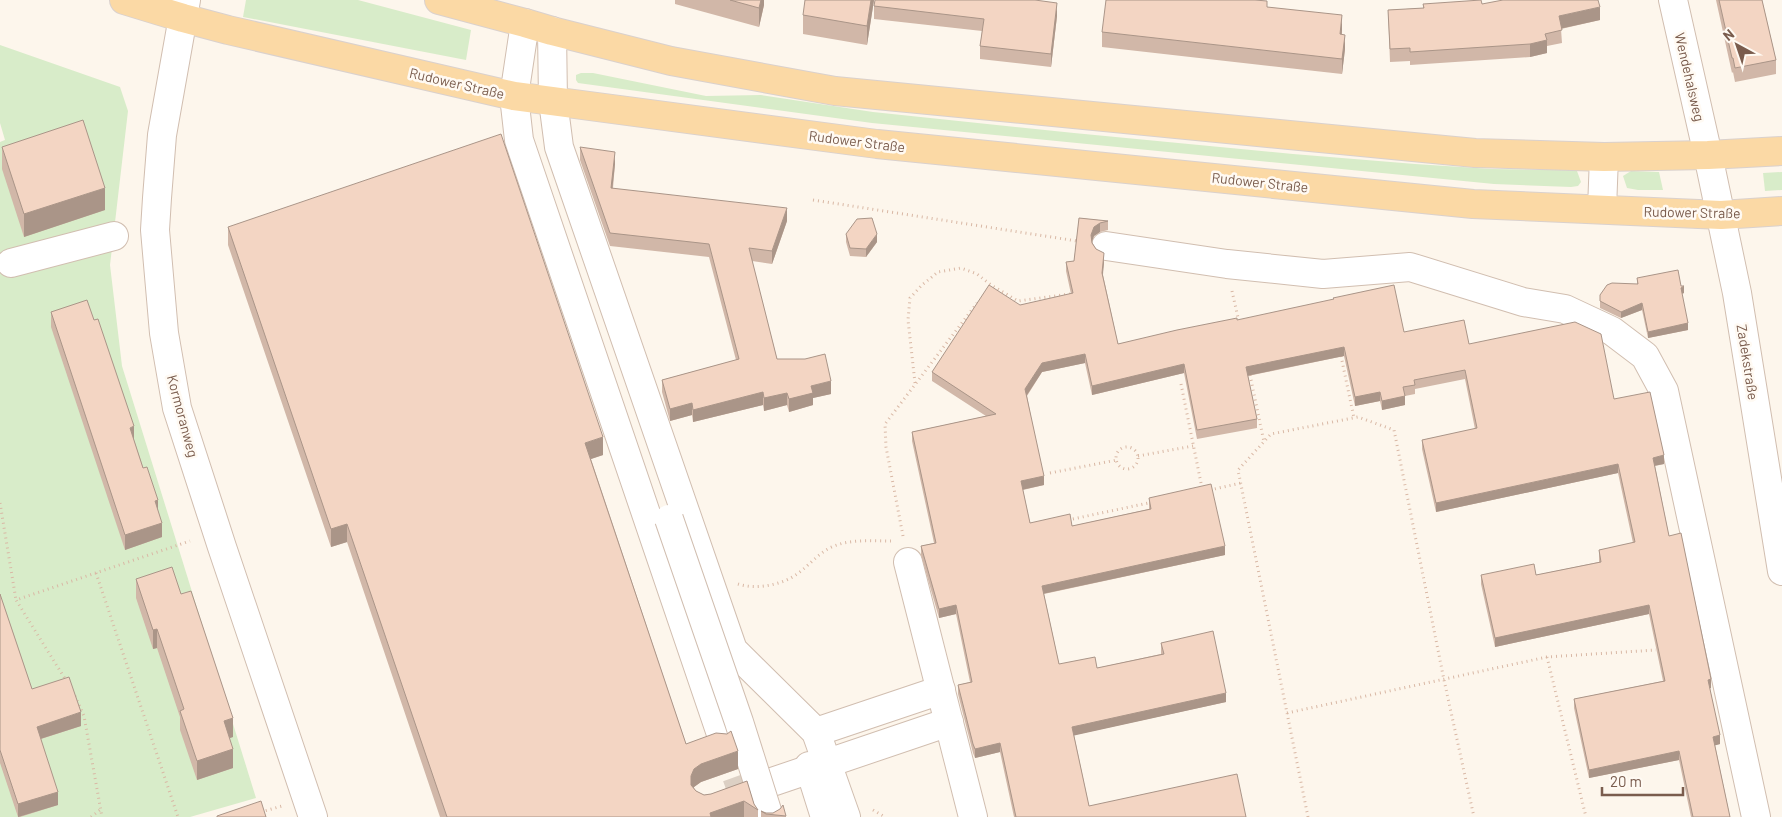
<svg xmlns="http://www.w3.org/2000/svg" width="1782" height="817" font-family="Barlow,sans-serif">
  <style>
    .green { fill: #d8ecc9 }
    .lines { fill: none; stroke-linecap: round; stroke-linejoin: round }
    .minor-tunnel { stroke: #dcd0c4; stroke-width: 28; stroke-dasharray: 28 14; stroke-linecap: butt }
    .minor-casing { stroke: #d1beb0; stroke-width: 30 }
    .major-casing { stroke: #dad1cd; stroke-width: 30 }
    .path { stroke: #d9b8a5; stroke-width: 3; stroke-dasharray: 1 4; stroke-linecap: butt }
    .minor { stroke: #fff; stroke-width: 28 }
    .major { stroke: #fbd9a5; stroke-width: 28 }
    .minor-bridge-casing { stroke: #d1beb0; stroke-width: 30; stroke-linecap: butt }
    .minor-bridge { stroke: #fff; stroke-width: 28 }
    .wall { fill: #d1b7a8 }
    .shaded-wall { fill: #aa9588 }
    .building { fill: #f3d5c3; stroke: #aa9588 }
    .labels { text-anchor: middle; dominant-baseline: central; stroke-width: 5; stroke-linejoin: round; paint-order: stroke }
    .street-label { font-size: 14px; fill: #7a5c4d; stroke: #fffaf3 }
  </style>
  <rect width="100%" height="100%" fill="#fdf6ec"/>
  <g class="green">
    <polygon points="246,0 358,0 471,30 466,60 243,17"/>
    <polygon points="0,45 120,87 128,111 110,265 122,366 256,798 190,817 0,817 0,142 5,140 0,123"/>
    <polygon points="581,73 593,73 706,96 761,95 873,112 1074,133 1293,154 1415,164 1492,169 1572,170 1577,171 1581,182 1578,186 1571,187 1494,184 872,123 578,83 576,80 576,75"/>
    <polygon points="1631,171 1659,172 1663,190 1638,190 1627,188 1623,176"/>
    <polygon points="1782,172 1782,190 1765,191 1763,173"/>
  </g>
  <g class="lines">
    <polyline class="minor-tunnel" points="722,737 751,817"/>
    <defs>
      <g id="minor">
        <polyline points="186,0 162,135 157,198 155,230 164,333 177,408 222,547 313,817"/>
        <polyline points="1673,0 1708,155 1737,293 1782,571"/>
        <polyline points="525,23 514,96 519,140 722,737"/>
        <polyline points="552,31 553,101 559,147 733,650 816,732 846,817"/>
        <polyline points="1602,209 1604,157"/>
        <polyline points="1106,246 1227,264 1323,274 1410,267 1523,302 1565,309 1612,331 1645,356 1664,391 1756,817"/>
        <polyline points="11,263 114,236"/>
        <polyline points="908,562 973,817"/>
        <polyline points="816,732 941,690"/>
        <polyline points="809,766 825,817"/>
        <polyline points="772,782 949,722"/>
      </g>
      <g id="major">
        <polyline points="124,0 183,18 228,30 514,96 877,144 1473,204 1721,215 1782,211"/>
        <polyline points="439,0 525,23 552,31 671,61 835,91 1475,153 1604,157 1708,155 1782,151"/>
      </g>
    </defs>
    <use href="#minor" class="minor-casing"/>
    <use href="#major" class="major-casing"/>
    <g class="path">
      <polyline points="813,200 1077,241"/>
      <polyline points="1232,291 1239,322"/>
      <polyline points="1341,356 1354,418"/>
      <polyline points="1250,375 1264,442"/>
      <polyline points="915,383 908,320 910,298 922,285 938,272 961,268 977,274 991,285 1018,301 1070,294"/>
      <polyline points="1181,384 1202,488"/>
      <circle cx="1127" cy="458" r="11"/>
      <polyline points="1138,456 1193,446"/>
      <polyline points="1050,473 1117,460"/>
      <polyline points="1210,490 1241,483"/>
      <polyline points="0,503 16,600"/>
      <polyline points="1068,520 1153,502"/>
      <polyline points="903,536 886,447 885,424 977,303"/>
      <polyline points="96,573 178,817"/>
      <path d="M738,584C756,590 782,585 797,574C810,565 819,552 834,546C852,539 872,541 891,541"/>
      <polyline points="1547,657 1586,817"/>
      <polyline points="67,682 16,600 190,541"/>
      <polyline points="75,696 84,716 102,817"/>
      <polyline points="1287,713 1547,657 1656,650"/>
      <polyline points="873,810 885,817"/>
      <polyline points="261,812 282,806"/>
      <polyline points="91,817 100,810"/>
      <polyline points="1308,817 1238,470 1271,434 1358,417 1394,430 1444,680 1474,817"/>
    </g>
    <use href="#minor" class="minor"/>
    <use href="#major" class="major"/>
    <defs>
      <polyline id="minor-bridge" points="669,519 739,722 769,817"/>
    </defs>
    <use href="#minor-bridge" class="minor-bridge-casing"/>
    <use href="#minor-bridge" class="minor-bridge"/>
  </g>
  <g class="wall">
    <polygon points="675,0 764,0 764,5 759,27 675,4"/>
    <polygon points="874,0 867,45 803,34 803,15"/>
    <polygon points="1716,0 1762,0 1776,60 1776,74 1735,82 1733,72 1732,73"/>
    <polygon points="1423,4 1482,4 1600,20 1561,29 1562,43 1547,46 1547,53 1530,57 1410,65 1410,61 1390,62 1388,10 1423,8"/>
    <polygon points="874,6 1057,16 1051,67 980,59 980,46 982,31 874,19"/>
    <polygon points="1267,7 1342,30 1342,35 1345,49 1342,74 1102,47 1102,32"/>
    <polygon points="2,147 105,210 24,237 2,169"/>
    <polygon points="580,147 615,164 613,188 787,221 772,264 752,261 777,359 831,394 813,398 813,405 789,412 787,405 764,411 763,405 693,422 692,415 670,421 662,392 662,380 736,360 709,257 610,246 580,160"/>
    <polygon points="1079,218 1108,221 1108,230 1100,232 1094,236 1092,242 1104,262 1103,275 1118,344 1237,320 1404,332 1469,344 1614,399 1664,464 1655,466 1669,536 1711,688 1710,688 1720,744 1715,745 1730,817 1691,817 1679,760 1589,778 1574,708 1574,699 1663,681 1649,614 1495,647 1481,584 1481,575 1536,575 1599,562 1599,550 1633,543 1618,473 1436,512 1422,449 1422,440 1475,429 1465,379 1415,389 1415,394 1405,396 1405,405 1382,410 1380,401 1355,406 1344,356 1248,376 1257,419 1257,428 1197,439 1184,373 1092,395 1085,363 1042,372 1027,396 1044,485 1023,490 1030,523 1072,526 1149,509 1149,498 1225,555 1044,594 1059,664 1097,668 1161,654 1161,643 1226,702 1074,735 1089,806 1246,817 1014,817 1000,752 975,758 973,753 958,694 958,685 970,682 956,614 939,618 921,555 921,546 934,543 912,441 912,432 986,416 932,381 932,372 1020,305 1071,294 1066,271 1066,262 1074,261"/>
    <polygon points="228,227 603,455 591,459 686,744 738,769 701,782 694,787 694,788 696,791 704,795 711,794 747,781 754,804 758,810 758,817 440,817 347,542 331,547 228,245"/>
    <polygon points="846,234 877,242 866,257 850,256 846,242"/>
    <polygon points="1637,278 1681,286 1684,293 1682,294 1688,330 1648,338 1642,310 1621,318 1600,308 1600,295 1637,284"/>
    <polygon points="51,312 94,320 158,512 162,537 125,550 51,327"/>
    <polygon points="136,579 181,594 233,737 229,738 233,768 197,780 180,730 180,717 157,648 153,649 136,598"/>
    <polygon points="0,594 32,689 81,726 41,739 58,805 20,817 18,817 0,763"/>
    <polygon points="761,811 766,813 786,816 786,817 761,817"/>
  </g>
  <g class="shaded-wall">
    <polygon points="761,0 764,0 764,5 759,27 759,8"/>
    <polygon points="871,0 874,0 867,45 867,26"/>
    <polygon points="1057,3 1057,16 1051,67 1051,54"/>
    <polygon points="1600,7 1600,20 1559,29 1559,16"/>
    <polygon points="1342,15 1342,30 1340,49 1340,34"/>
    <polygon points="1345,35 1345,49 1342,74 1342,59"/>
    <polygon points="1547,40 1547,53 1530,57 1530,44"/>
    <polygon points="615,152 615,164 611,200 611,188"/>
    <polygon points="105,188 105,210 24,237 24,214"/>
    <polygon points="787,208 787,221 772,264 772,251"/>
    <polygon points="1100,223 1100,232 1094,236 1091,244 1091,235 1094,227"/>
    <polygon points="877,234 877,242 866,257 866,249"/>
    <polygon points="1104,253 1104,262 1102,281 1102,273"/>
    <polygon points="1684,286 1684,293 1681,294 1681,288"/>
    <polygon points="1642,303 1642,310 1621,318 1621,312"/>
    <polygon points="1688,323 1688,330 1648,338 1648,332"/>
    <polygon points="1344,347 1344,356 1246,376 1246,367"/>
    <polygon points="1085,354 1085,363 1042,372 1025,398 1025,389 1042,363"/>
    <polygon points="1184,364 1184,373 1092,395 1092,386"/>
    <polygon points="831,381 831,394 813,398 813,405 789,412 789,399 811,386"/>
    <polygon points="763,392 763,405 693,422 693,410"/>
    <polygon points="1380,392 1380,401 1355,406 1355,397"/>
    <polygon points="787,393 787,405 764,411 764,398"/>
    <polygon points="1405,396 1405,405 1382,410 1382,401"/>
    <polygon points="692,403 692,415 670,421 670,409"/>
    <polygon points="134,426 134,441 130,428"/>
    <polygon points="603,437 603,455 585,461 585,443"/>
    <polygon points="1664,455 1664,464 1653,466 1653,458"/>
    <polygon points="1618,464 1618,473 1436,512 1436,503"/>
    <polygon points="1044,476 1044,485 1021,490 1021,481"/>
    <polygon points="158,500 158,514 155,501"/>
    <polygon points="162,523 162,537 125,550 125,535"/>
    <polygon points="347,524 347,542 331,547 331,529"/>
    <polygon points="1225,546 1225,555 1042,594 1042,586"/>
    <polygon points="956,605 956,614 939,618 939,609"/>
    <polygon points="1649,605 1649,614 1495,647 1495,638"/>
    <polygon points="157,629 157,648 153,649 153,630"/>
    <polygon points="1711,679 1711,688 1708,689 1708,680"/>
    <polygon points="1226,693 1226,702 1072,736 1072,727"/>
    <polygon points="81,712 81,726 37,740 37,727"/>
    <polygon points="233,718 233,737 224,740 224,721"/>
    <polygon points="1720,735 1720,744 1713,746 1713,737"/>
    <polygon points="1000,743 1000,752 975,758 975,749"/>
    <polygon points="233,749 233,768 197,780 197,761"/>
    <polygon points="738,751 738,769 701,782 694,787 691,794 691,776 694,769 701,764"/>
    <polygon points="1679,751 1679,760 1589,778 1589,770"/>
    <polygon points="58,792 58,805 18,817 18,804"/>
    <polygon points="744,801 744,817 710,817 710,813"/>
  </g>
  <g class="building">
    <polygon points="730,0 761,0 759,8"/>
    <polygon points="805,0 871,0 867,26 803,15"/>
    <polygon points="875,0 1035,0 1057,3 1051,54 980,46 984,19 874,6"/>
    <polygon points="1106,0 1255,0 1267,1 1267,7 1342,15 1340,34 1345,35 1342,59 1102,32"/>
    <polygon points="1481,0 1482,4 1503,0 1598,0 1600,7 1559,16 1562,30 1545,34 1547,40 1530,44 1410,52 1410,48 1390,49 1388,10 1424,8 1423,4"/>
    <polygon points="1719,0 1762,0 1776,60 1735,68 1733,58 1732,58"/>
    <polygon points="83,120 105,188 24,214 2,147"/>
    <polygon points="501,134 603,437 585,443 686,744 716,733 727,734 731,731 738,751 701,764 694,769 691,776 691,785 696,791 704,795 711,794 747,781 754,804 758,810 744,801 710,813 711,817 447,817 347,524 331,529 228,227"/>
    <polygon points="580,147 615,152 611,188 787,208 772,251 749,248 777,359 805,359 825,354 831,381 811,386 813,393 789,399 787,393 764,398 763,392 693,410 692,403 670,409 662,380 739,359 709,244 610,233"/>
    <polygon points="872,218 877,234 866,249 850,248 846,234 857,219"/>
    <polygon points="1079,218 1108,221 1100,223 1094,227 1091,235 1092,243 1096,249 1104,253 1102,273 1118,344 1177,330 1237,318 1237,320 1334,299 1333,298 1394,285 1404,332 1464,320 1469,344 1575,322 1601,334 1614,399 1650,392 1664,455 1653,458 1669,536 1681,533 1711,679 1708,680 1720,735 1713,737 1730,817 1693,817 1679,751 1589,770 1574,699 1665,681 1649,605 1495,638 1481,575 1534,564 1536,575 1601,562 1599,550 1635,542 1618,464 1436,503 1422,440 1477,428 1465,370 1414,380 1415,385 1403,387 1405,396 1382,401 1380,392 1355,397 1344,347 1246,367 1257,419 1197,430 1184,364 1092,386 1085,354 1042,363 1025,389 1044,476 1021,481 1030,523 1070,514 1072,526 1151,509 1149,498 1211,484 1225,546 1042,586 1059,664 1095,657 1097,668 1164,654 1161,643 1213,631 1226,693 1072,727 1089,806 1237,774 1246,817 1016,817 1000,743 975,749 973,744 958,685 972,682 956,605 939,609 921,546 936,543 912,432 996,414 932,372 989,285 1020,305 1073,293 1066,262 1074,261"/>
    <polygon points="1678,270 1681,286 1684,286 1681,288 1688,323 1648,332 1642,303 1621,312 1600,301 1600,295 1607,285 1612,283 1638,284 1637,278"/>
    <polygon points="87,300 94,320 98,319 134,426 130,428 143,468 147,467 158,500 155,501 162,523 125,535 51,312"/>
    <polygon points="172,567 181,594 191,591 233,718 224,721 233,749 197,761 180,711 184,709 157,629 153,630 136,579"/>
    <polygon points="0,594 32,689 69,677 81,712 37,727 58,792 18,804 0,750"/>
    <polygon points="261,801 266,817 217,817 217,816"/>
    <polygon points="783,805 786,816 766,814 761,811 766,813 773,813 780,809"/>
  </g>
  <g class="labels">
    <g class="street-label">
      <text transform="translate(1690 77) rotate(77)">Wendehalsweg</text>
      <text transform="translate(457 83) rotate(13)">Rudower Straße</text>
      <text transform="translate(857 141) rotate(7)">Rudower Straße</text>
      <text transform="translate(1260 182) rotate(6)">Rudower Straße</text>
      <text transform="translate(1692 212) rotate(1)">Rudower Straße</text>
      <text transform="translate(1748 362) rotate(81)">Zadekstraße</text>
      <text transform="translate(183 416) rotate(75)">Kormoranweg</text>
    </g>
  </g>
  <g transform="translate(1737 45) rotate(320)" stroke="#fffaf3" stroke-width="4" paint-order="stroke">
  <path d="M0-4L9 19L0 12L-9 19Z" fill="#7a5c4d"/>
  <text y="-8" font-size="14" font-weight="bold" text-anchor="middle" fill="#7a5c4d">N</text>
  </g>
  <path d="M1602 787v8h81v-8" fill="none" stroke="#7a5c4d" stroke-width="2.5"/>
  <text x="1610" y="787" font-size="15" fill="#7a5c4d" stroke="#fffaf3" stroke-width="4" paint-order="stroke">20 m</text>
</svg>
